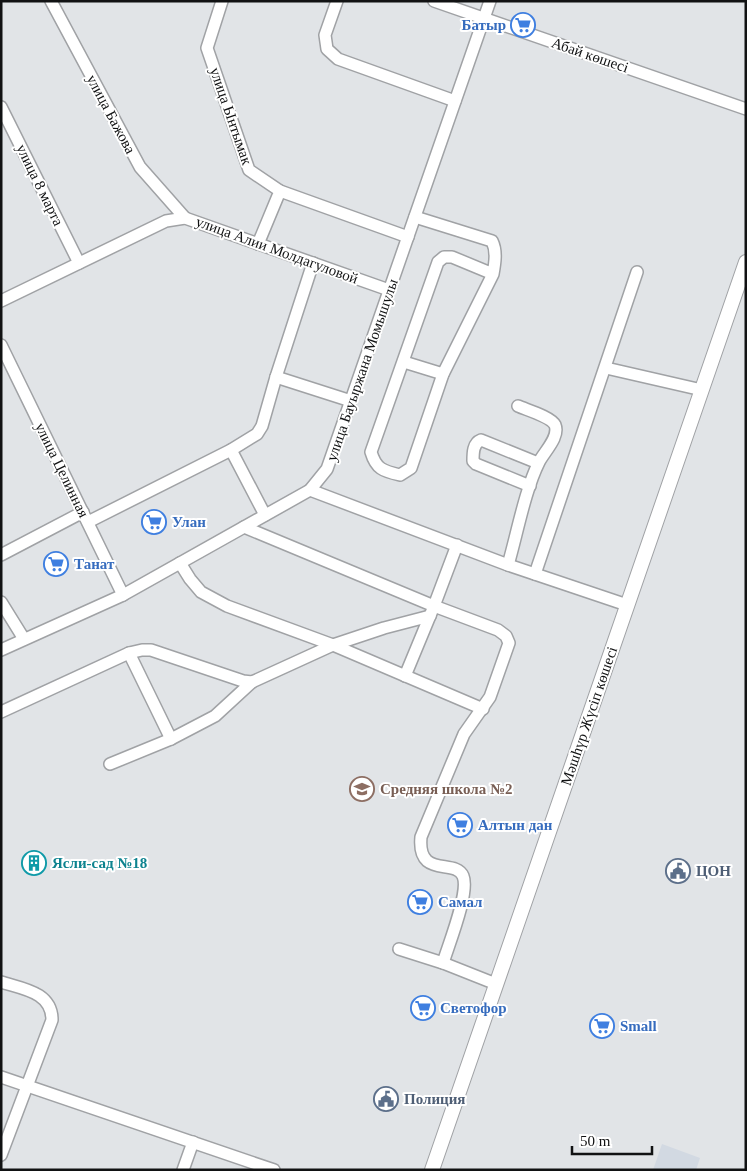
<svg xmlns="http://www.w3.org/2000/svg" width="747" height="1171" font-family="Georgia,serif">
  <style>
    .built { fill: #d2d9e2 }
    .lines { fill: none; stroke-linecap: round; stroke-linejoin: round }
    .minor-casing { stroke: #a0a2a5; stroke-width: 14 }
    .major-casing { stroke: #a0a2a5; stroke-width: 16 }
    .minor { stroke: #fff; stroke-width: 11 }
    .major { stroke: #fff; stroke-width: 14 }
    .labels { text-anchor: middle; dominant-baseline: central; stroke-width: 4; stroke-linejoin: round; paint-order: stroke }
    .shop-label { font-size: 15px; font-weight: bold; fill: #366cbe; stroke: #fff; text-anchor: start }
    .street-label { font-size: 15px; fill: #111213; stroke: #fff }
    .education-label { font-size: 15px; font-weight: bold; fill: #785e54; stroke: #fff; text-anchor: start }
    .culture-label { font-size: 15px; font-weight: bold; fill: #0d838f; stroke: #fff; text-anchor: start }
    .service-label { font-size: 15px; font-weight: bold; fill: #4e5e75; stroke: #fff; text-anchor: start }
  </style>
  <rect width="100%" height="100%" fill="#e1e4e7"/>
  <polygon class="built" points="662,1144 700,1158 696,1170 653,1170"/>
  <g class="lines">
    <defs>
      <g id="minor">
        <polyline points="51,1 140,167 185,218"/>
        <polyline points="222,1 207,48 249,170 280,191 258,244"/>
        <polyline points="337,1 325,35 327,49 338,59 455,101"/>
        <polyline points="434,1 746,109"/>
        <polyline points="1,107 79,263"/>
        <polyline points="280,191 408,237"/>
        <path d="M415,217L492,241C497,251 495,263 493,274L443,374L411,468L400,475C383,471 376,469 371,452L438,262L444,257H452L493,274"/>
        <polyline points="1,301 166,221 185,218 389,290"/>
        <polyline points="1,345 123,595"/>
        <polyline points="404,362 443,374"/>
        <polyline points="606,368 702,390"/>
        <polyline points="276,377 351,401"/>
        <polyline points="231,450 265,515"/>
        <path d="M530,486L476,464L473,461C473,453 473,443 481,440L538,463"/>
        <polyline points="310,490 508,565 627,605"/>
        <polyline points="88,522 231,450 257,434 262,426 276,377 313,263"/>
        <polyline points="244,527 434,606 405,676"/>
        <polyline points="1,555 83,512"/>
        <polyline points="180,563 190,579 201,592 227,606 333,645 483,709"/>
        <path d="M508,565C517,534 525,490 539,462C544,452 560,437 555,425C551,417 527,410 518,406"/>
        <polyline points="535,574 637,272"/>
        <polyline points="1,602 24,639"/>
        <polyline points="1,650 123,595 310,490 327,469 490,1"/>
        <polyline points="129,653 171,739"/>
        <polyline points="1,712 129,653 142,650 151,650 243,681 252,682 333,645 384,628 430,616"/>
        <polyline points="110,764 171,739 215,716 252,682"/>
        <polyline points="399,949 443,963 496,984"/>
        <path d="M443,963C448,946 470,892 463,876C455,858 417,879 421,837L464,734L490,697L509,643L506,636L498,630L434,606L457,545"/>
        <path d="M1,982C23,989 52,992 52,1020L1,1155"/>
        <polyline points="1,1077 274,1170"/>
        <polyline points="183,1170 193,1142"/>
      </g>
      <polyline id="major" points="432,1170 746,262"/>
    </defs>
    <use href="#minor" class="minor-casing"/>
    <use href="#major" class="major-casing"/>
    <use href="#minor" class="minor"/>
    <use href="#major" class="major"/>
  </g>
  <defs>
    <symbol id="supermarket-ring" viewBox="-11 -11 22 22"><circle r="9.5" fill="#fff" stroke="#3f7fe0" stroke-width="1.5"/><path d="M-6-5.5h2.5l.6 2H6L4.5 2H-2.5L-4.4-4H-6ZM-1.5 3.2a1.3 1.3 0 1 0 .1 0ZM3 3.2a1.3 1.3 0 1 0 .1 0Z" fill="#3f7fe0"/></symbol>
    <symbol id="school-ring" viewBox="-11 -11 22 22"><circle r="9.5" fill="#fff" stroke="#8d6e63" stroke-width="1.5"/><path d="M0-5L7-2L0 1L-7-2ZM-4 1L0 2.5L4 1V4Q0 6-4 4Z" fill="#8d6e63"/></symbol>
    <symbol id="building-ring" viewBox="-11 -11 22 22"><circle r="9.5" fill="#fff" stroke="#0f9aa8" stroke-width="1.5"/><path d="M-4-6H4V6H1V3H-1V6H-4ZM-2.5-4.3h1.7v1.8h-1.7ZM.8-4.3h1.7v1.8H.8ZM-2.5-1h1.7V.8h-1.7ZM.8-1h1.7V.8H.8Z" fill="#0f9aa8"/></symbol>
    <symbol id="civic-ring" viewBox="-11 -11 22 22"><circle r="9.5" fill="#fff" stroke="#5c6f8a" stroke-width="1.5"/><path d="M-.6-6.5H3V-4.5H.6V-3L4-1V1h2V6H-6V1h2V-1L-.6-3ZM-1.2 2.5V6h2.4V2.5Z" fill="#5c6f8a"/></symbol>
  </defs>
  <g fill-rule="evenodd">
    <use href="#supermarket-ring" x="509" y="11" width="28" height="28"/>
    <use href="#supermarket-ring" x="140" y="508" width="28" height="28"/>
    <use href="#supermarket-ring" x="42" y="550" width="28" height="28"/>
    <use href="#school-ring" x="348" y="775" width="28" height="28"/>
    <use href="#supermarket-ring" x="446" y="811" width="28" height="28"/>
    <use href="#building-ring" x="20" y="849" width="28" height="28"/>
    <use href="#civic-ring" x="664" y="857" width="28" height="28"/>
    <use href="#supermarket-ring" x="406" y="888" width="28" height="28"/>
    <use href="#supermarket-ring" x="409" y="994" width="28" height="28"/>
    <use href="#supermarket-ring" x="588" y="1012" width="28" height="28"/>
    <use href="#civic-ring" x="372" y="1085" width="28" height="28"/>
  </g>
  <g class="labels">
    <g class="shop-label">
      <text x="506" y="25" text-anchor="end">Батыр</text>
      <text x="172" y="522">Улан</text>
      <text x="74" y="564">Танат</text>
      <text x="478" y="825">Алтын дан</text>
      <text x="438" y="902">Самал</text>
      <text x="440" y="1008">Светофор</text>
      <text x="620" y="1026">Small</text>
    </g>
    <g class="street-label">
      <text transform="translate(590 55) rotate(19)">Абай көшесі</text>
      <text transform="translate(111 114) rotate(62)">улица Бажова</text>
      <text transform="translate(231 116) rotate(71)">улица Ынтымак</text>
      <text transform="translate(40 185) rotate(64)">улица 8 марта</text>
      <text transform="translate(277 250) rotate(20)">улица Алии Молдагуловой</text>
      <text transform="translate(362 370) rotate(-71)">улица Бауыржана Момышулы</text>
      <text transform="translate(62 470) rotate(64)">улица Целинная</text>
      <text transform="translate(589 716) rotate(-71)">Мәшһүр Жүсіп көшесі</text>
    </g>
    <g class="education-label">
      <text x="380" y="789">Средняя школа №2</text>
    </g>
    <g class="culture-label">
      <text x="52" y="863">Ясли-сад №18</text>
    </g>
    <g class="service-label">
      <text x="696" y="871">ЦОН</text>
      <text x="404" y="1099">Полиция</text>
    </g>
  </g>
  <rect width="747" height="1171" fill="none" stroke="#111213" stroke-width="5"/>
  <path d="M572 1146v8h80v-8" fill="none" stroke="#111213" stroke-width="2.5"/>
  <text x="580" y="1146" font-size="15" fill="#111213" stroke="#ffffff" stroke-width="4" paint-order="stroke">50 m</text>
</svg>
